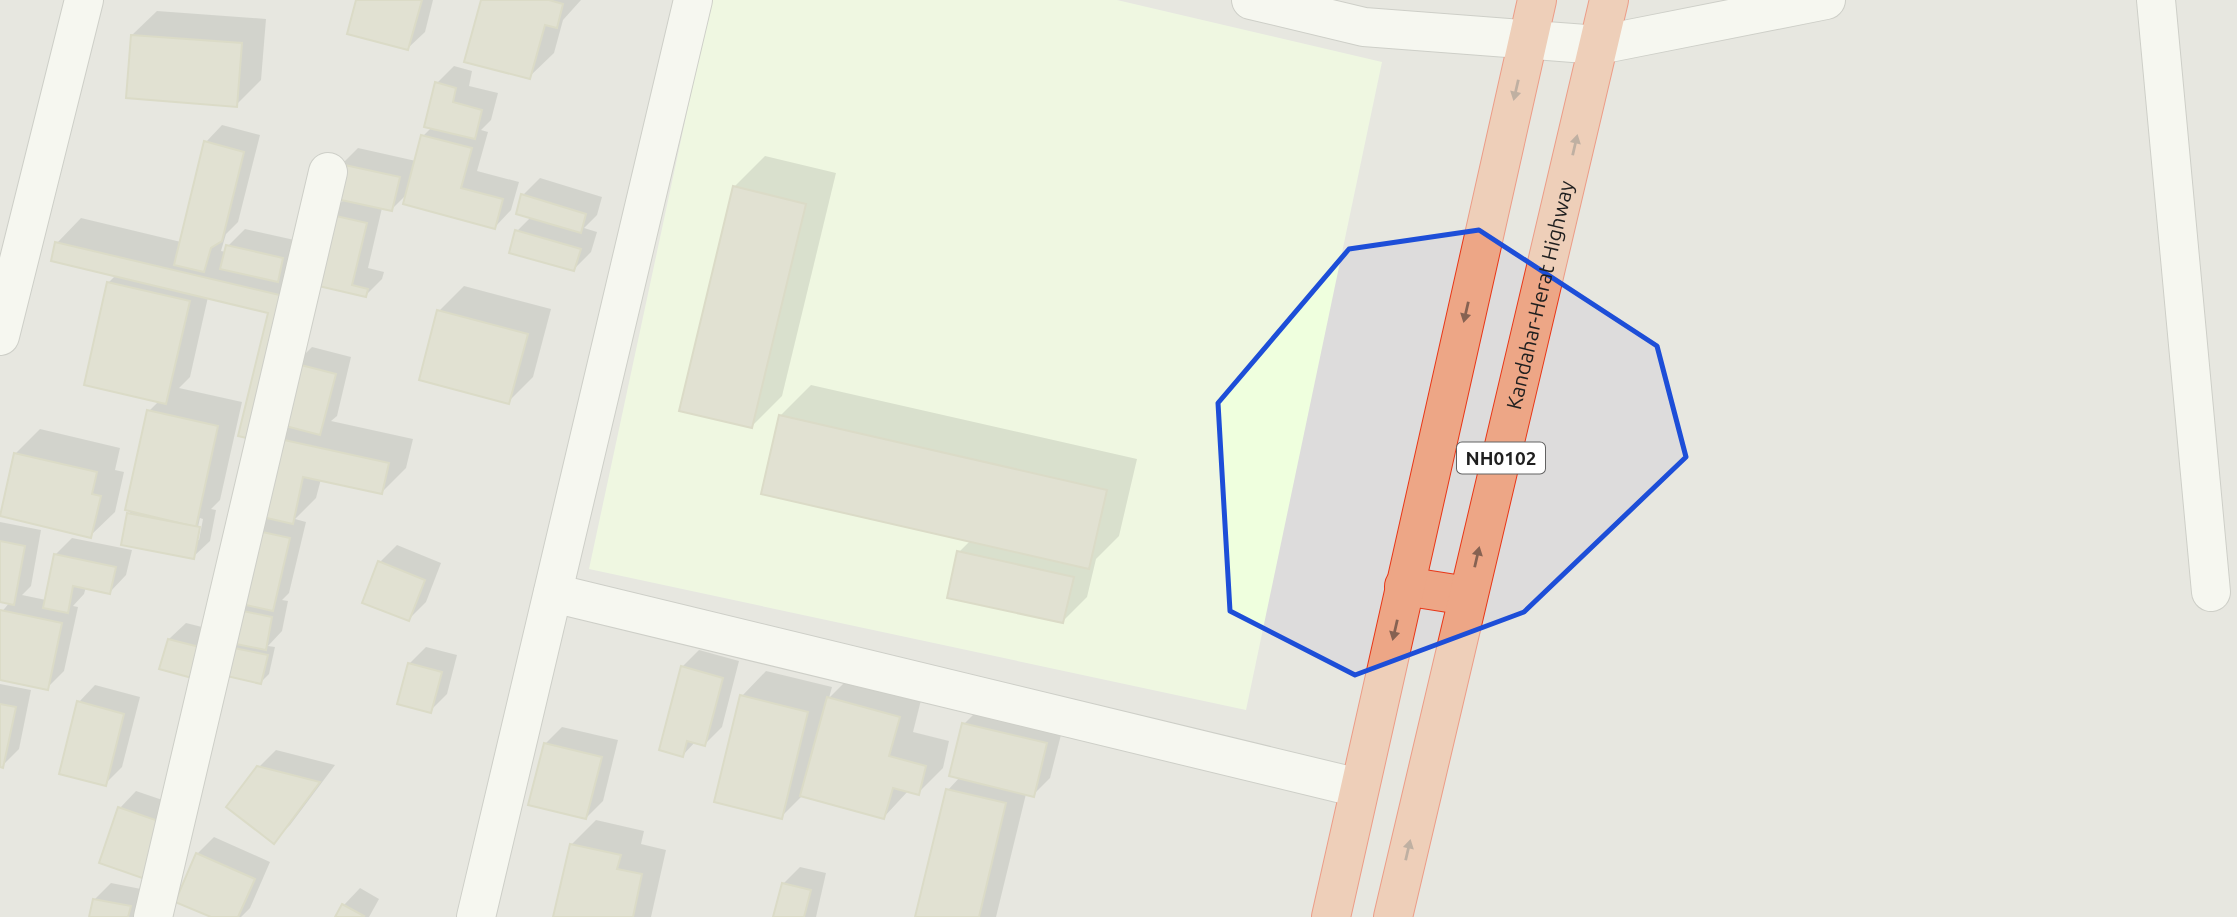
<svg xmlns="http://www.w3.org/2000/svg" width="2237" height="917" font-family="Ubuntu,sans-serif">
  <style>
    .residential { fill: #dddcdc }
    .education { fill: #efffde }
    .shadow { fill: #0003; fill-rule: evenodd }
    .building { fill: #d1cfbd; stroke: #c3c1a5; stroke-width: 2 }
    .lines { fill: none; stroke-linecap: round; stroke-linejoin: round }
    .minor-casing { stroke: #a6a6a6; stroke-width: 40 }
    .highway-casing { stroke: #e83617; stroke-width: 40 }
    .minor { stroke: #fff; stroke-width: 38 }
    .highway { stroke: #eda686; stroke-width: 38 }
    .oneway { fill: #866252 }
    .marked { fill: none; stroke: #1d4ed8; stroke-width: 5; stroke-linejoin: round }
    .labels { text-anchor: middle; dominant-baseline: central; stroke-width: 6; stroke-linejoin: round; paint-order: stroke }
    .shield { fill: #fff; stroke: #626262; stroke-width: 2 }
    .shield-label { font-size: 19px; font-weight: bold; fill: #1f1f1f }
    .street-label { font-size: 21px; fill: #1f1f1f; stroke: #fff }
  </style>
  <rect width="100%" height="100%" fill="#eef0e4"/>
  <rect class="residential" x="0" y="0" width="2237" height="917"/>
  <polygon class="education" points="711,0 1117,0 1382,62 1246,710 589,569"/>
  <g class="shadow">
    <polygon points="358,0 433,0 425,32 408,48"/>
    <polygon points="483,0 581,0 563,20 554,53 529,77"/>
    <polygon points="157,11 266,19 261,80 236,105 132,35"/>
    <path d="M454,66L472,71L469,86L498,93L491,120L481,130L488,132L477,171L519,182L511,210L495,227L408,193L391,210L382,208L368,268L384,272L382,279L366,295L310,282L270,311L208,297L190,377L179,388L242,402L220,500L211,509L216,510L210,541L193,557L129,514L132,510L149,411L160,400L86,383L109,282L116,275L57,243L81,218L181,242L206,142L222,125L260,135L238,222L226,234L221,251L226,252L228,246L245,229L299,241L345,199L341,165L358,148L416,161L423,136L432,127L437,83ZM200,518L203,519L199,540H195Z"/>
    <polygon points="765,156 836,173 782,396 752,426 734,187"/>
    <polygon points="540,178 602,197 597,215 584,228 597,232 591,252 574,269 517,231 531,217 523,195"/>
    <polygon points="464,286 551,309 533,377 508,402 439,311"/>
    <polygon points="312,347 351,357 337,416 331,421 413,439 406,468 382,492 321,479 316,498 295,519 306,522 289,593 282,600 288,601 282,631 268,646 275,647 269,674 261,682 169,639 186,623 230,634 255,531 269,517 277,439 290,426 295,364"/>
    <polygon points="811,385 1137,459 1119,536 1096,559 1087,597 1063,621 959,552 971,540 780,416"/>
    <polygon points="40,429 120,448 115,470 124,472 115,512 90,536 15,454"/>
    <polygon points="0,522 41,530 31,586 22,595 46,600 55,555 72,538 132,550 126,575 110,592 86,587 84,594 73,606 78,607 64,671 47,688 0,678 0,614 10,602 0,600"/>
    <polygon points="397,545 441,563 426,602 409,619 380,562"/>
    <polygon points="426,647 457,655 447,694 430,711 409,664"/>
    <polygon points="699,650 739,661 722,727 705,744 696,741 683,755 682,667"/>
    <polygon points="766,671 832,687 829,698 853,674 923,692 913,732 949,741 943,768 918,793 909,790 884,817 803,795 781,817 742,696"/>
    <polygon points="0,684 31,690 19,749 2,766 0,766"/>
    <polygon points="95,685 140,697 122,767 105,784 79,702"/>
    <polygon points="981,707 1063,727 1050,778 1033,795 1026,794 996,917 917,917 948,790 960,777 964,724"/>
    <polygon points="562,727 618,740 603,801 586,818 546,743"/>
    <polygon points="276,750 335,765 290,825 273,841 259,767"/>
    <polygon points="136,791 183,807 165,861 120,808"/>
    <polygon points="596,820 644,831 641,844 666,850 651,917 555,917 571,845"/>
    <polygon points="214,837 270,862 250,908 241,917 210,917 212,915 197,854"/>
    <polygon points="800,867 826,873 816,917 775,917 783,884"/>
    <polygon points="111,883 146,890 141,917 91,917 94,900"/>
    <polygon points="360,888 379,899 369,917 337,917 344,905"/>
  </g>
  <g class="building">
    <polygon points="356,0 422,0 408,50 347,34"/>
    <polygon points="481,0 549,0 563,4 557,28 545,25 530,79 464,62"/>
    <polygon points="131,35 242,43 237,107 126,98"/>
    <polygon points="435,82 456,88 453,102 482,110 475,139 424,127"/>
    <polygon points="421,135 472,148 461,188 503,199 495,229 403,204"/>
    <polygon points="204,141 244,152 222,241 211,248 204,272 174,265"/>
    <polygon points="340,164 400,177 392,211 332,198"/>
    <polygon points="733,186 806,204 752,428 679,411"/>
    <polygon points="521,194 586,214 581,233 516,214"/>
    <polygon points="327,214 367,223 352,285 368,289 366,297 310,284"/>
    <polygon points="515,230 581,249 574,271 509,253"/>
    <polygon points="55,242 288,297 255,440 238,436 268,313 51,261"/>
    <polygon points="226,245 283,258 278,282 220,269"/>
    <polygon points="107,282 190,301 166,404 84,385"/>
    <polygon points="437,310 528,334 509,404 419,380"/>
    <polygon points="293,363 336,374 320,435 278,424"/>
    <polygon points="147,410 218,426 196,527 125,510"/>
    <polygon points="779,415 1107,490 1089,569 761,494"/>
    <polygon points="275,438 389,463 382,494 303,477 293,524 258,516"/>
    <polygon points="14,453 97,472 92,494 101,496 91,538 0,516"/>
    <polygon points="127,513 200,527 194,559 121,545"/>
    <polygon points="253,530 290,538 273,611 237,603"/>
    <polygon points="0,541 25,546 14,605 0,602"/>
    <polygon points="957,551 1074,577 1063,623 947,598"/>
    <polygon points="54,554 116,567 110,594 73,586 68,613 43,608"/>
    <polygon points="378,561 425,580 409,621 362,603"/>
    <polygon points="233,609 272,617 266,650 226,642"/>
    <polygon points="0,610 62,623 48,690 0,680"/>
    <polygon points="168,639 211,650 203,681 159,669"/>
    <polygon points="224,646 268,655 261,684 218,674"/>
    <polygon points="408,663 442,672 431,713 397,704"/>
    <polygon points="681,666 723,678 705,746 687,741 683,757 659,750"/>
    <polygon points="740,695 808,712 782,819 714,802"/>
    <polygon points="827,697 900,717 889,756 926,766 919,795 893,788 884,819 800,796"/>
    <polygon points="77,701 124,714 106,786 59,774"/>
    <polygon points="0,704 16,707 3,768 0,767"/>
    <polygon points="962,723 1047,743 1034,797 949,776"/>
    <polygon points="544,743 602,757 586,819 528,805"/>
    <polygon points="257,766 320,782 274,844 226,807"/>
    <polygon points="946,789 1006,803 979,917 915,917"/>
    <polygon points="118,807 167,824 148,880 99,863"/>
    <polygon points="570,844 621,855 617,869 642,874 633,917 553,917"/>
    <polygon points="196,853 255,879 238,917 211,917 175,902"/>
    <polygon points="782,883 811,890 804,917 773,917"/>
    <polygon points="93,899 131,906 128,917 89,917"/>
    <polygon points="342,904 364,916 363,917 335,917"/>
  </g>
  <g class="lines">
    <defs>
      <g id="minor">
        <polyline points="1251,0 1364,27 1599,45 1826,0"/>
        <polyline points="2156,0 2211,592"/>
        <polyline points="0,336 84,0"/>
        <polyline points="553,593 1359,788"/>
        <polyline points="153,917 328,172"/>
        <polyline points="476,917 693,0"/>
      </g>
      <g id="highway">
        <polyline points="1404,586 1468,596"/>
        <polyline points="1331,917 1537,0"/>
        <path id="s1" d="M1393,917L1609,0"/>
      </g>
    </defs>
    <use href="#minor" class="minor-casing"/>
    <use href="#highway" class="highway-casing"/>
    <use href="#minor" class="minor"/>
    <use href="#highway" class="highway"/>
  </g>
  <defs><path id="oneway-solid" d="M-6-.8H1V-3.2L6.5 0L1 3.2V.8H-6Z" transform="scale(1.75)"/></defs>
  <g class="oneway">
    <use href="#oneway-solid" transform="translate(1516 90) rotate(103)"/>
    <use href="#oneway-solid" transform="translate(1575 145) rotate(-77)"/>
    <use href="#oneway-solid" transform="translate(1466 312) rotate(103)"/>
    <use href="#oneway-solid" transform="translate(1477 557) rotate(-77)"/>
    <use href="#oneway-solid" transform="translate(1395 630) rotate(103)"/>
    <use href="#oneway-solid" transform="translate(1408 850) rotate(-77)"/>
  </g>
  <path d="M0 0H2237V917H0ZM1479,230L1657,346L1686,457L1524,612L1355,675L1230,611L1218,403L1349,249Z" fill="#eef0e4" fill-opacity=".55" fill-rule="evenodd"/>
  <path class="marked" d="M1479,230L1657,346L1686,457L1524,612L1355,675L1230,611L1218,403L1349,249Z"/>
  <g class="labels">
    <rect class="shield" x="1457" y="442.5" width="88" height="31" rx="5"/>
    <g class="shield-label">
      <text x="1501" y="458">NH0102</text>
    </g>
    <g class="street-label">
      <text stroke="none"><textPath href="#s1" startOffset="639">Kandahar-Herat Highway</textPath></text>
    </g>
  </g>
</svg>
